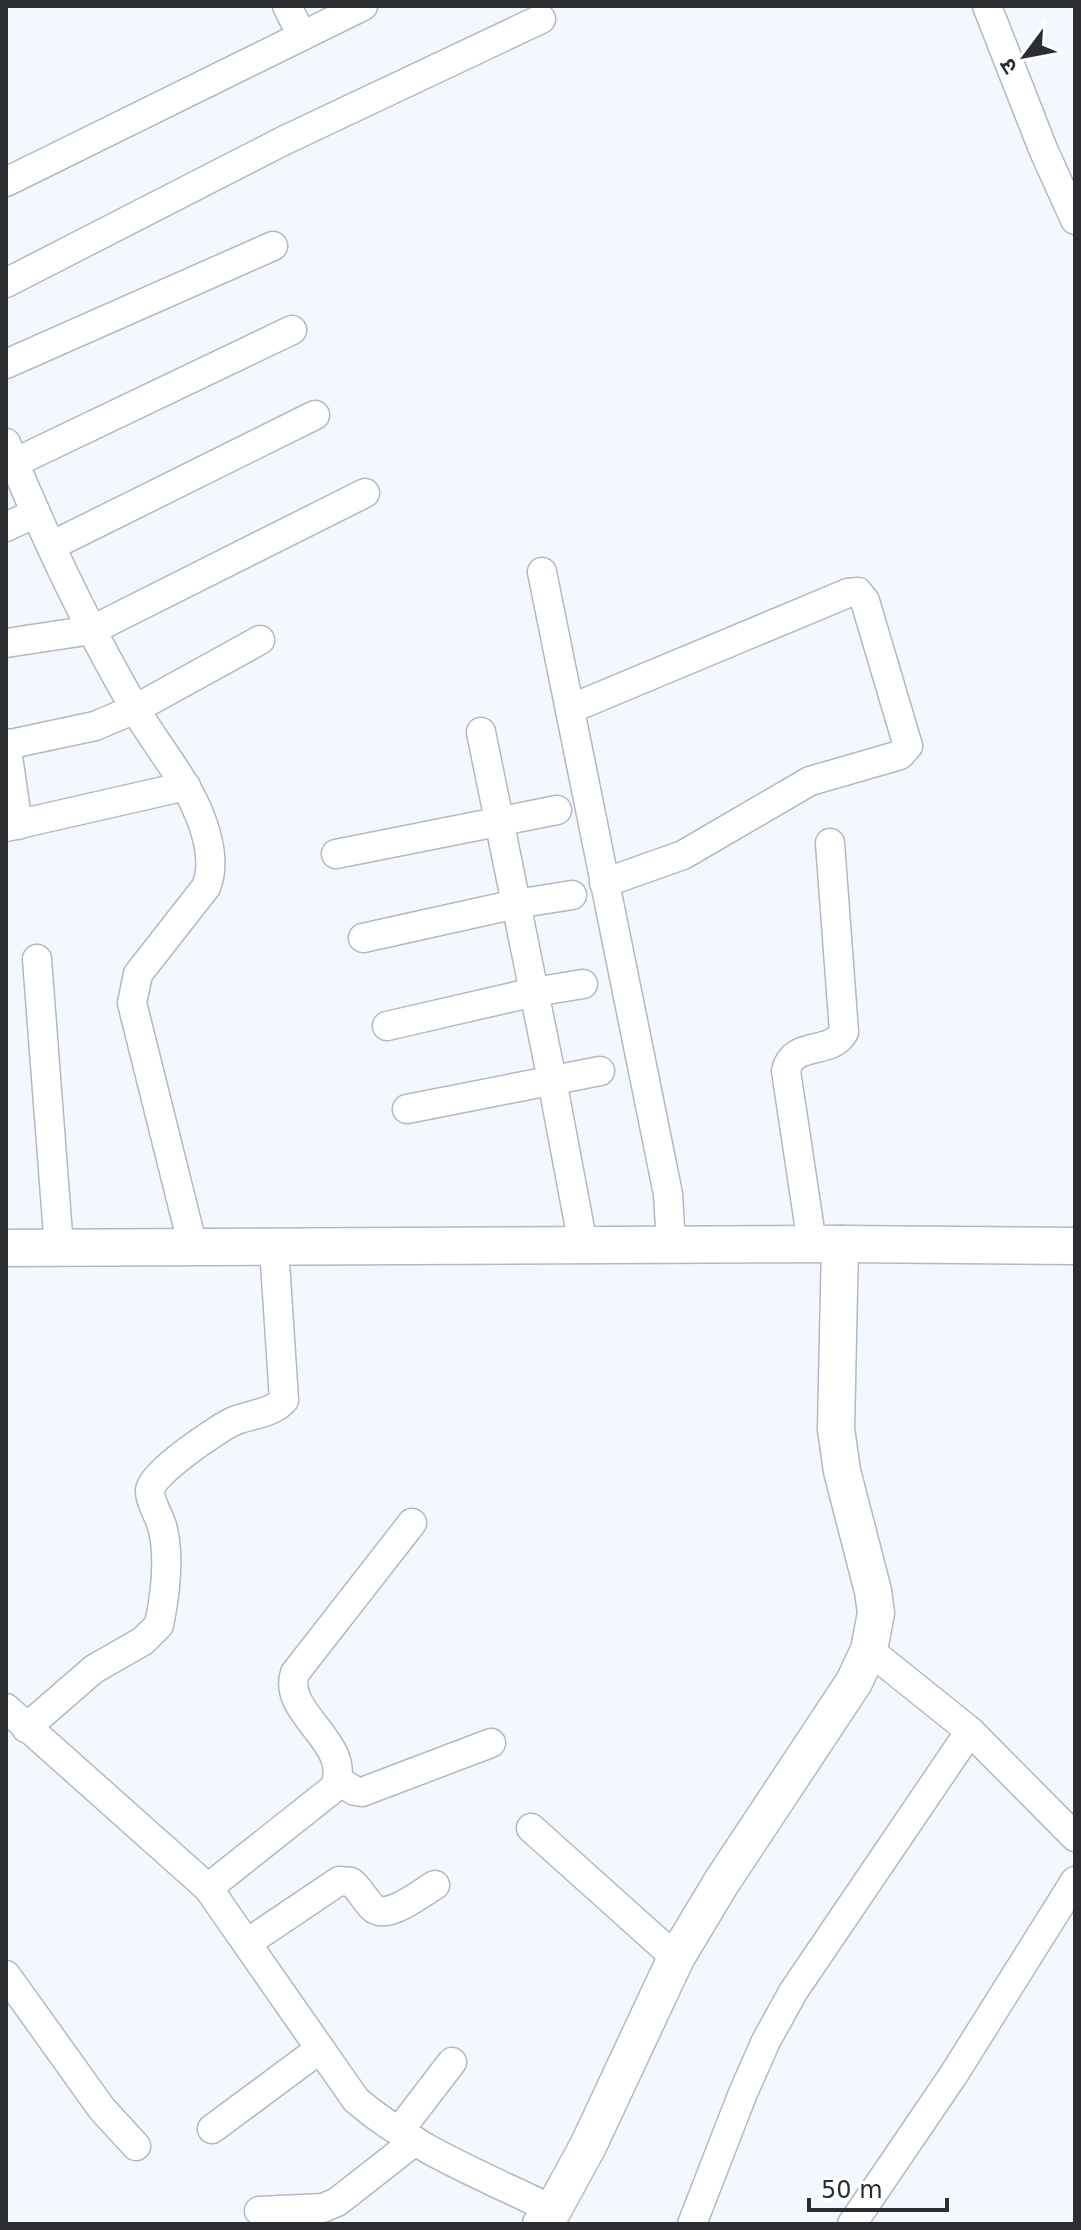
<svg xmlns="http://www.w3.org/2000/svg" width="1081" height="2230" font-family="'DejaVu Sans','Noto Sans Devanagari',sans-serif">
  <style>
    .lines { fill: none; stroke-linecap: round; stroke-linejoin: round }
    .minor-casing { stroke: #b2b9c0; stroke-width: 31 }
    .major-casing { stroke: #b2b9c0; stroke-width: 39 }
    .minor { stroke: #fff; stroke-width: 28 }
    .major { stroke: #fff; stroke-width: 36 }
  </style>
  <rect width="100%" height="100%" fill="#f2f8fe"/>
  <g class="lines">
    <defs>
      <g id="minor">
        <polyline points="287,6 302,36"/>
        <polyline points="987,6 1043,149 1075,220"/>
        <polyline points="6,182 363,6"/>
        <polyline points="6,283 283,141 541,19"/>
        <polyline points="6,364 273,246"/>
        <path d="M6,443C43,533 85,623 134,707C158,749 193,786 206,834C211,852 213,870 206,887L138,974L132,1003L193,1247"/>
        <polyline points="14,463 292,330"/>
        <polyline points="6,527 36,513"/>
        <polyline points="51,546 315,415"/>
        <polyline points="542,572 668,1194 671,1245"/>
        <polyline points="6,643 92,630 365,493"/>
        <polyline points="570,709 848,593 858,592 865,601 908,746 900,755 810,781 683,855 604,883"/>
        <polyline points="481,732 552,1080 583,1245"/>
        <polyline points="6,743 18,825"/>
        <polyline points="6,745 95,726 135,709 260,640"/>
        <polyline points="6,827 186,786"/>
        <polyline points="336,854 557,810"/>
        <polyline points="363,938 516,904 572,895"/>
        <polyline points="37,959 59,1248"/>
        <polyline points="387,1026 534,992 583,984"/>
        <polyline points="407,1109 600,1071"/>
        <path d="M812,1244L786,1071C792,1040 831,1056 844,1032L830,843"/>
        <polyline points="869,1650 970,1731 1075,1837"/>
        <path d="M6,1708L208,1888L356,2100C413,2149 486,2177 553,2210"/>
        <path d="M26,1728L94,1669L143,1641L159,1625C165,1596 170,1555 162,1526C159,1515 150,1503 150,1491C149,1475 218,1428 234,1421C250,1414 272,1414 284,1400L274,1247"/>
        <polyline points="337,1780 355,1791 362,1792 491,1743"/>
        <polyline points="531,1828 676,1958"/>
        <path d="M208,1888L334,1788C355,1743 281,1714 295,1673L412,1523"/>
        <path d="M247,1943L339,1881L351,1882C360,1889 364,1899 372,1907C386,1922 421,1893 435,1885"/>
        <polyline points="6,1975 102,2109 136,2146"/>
        <polyline points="212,2129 320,2049"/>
        <polyline points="399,2131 452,2062"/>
        <polyline points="259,2211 323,2208 337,2202 415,2141"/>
        <polyline points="692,2224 743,2093 766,2041 793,1992 970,1731"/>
        <polyline points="852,2224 954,2074 1075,1881"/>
      </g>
      <g id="major">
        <polyline points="6,1248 840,1244 1075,1246"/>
        <polyline points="541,2224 553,2210 588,2146 676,1958 721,1883 854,1682 869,1650 876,1613 873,1591 842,1471 836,1429 840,1244"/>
      </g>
    </defs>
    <use href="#minor" class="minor-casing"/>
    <use href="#major" class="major-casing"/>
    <use href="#minor" class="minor"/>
    <use href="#major" class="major"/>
  </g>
  <rect width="1081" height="2230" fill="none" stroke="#2b2d30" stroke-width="16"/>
  <g transform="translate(1025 56) rotate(238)" stroke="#ffffff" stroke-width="6" paint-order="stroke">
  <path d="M0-6L14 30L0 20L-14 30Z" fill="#2b2d30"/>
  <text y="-12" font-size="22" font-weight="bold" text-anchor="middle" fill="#2b2d30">उ</text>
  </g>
  <path d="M809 2198v12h138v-12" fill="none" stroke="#2b2d30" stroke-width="4"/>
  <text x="821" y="2198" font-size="24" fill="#2b2d30" stroke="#ffffff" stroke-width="6" paint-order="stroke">50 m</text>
</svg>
